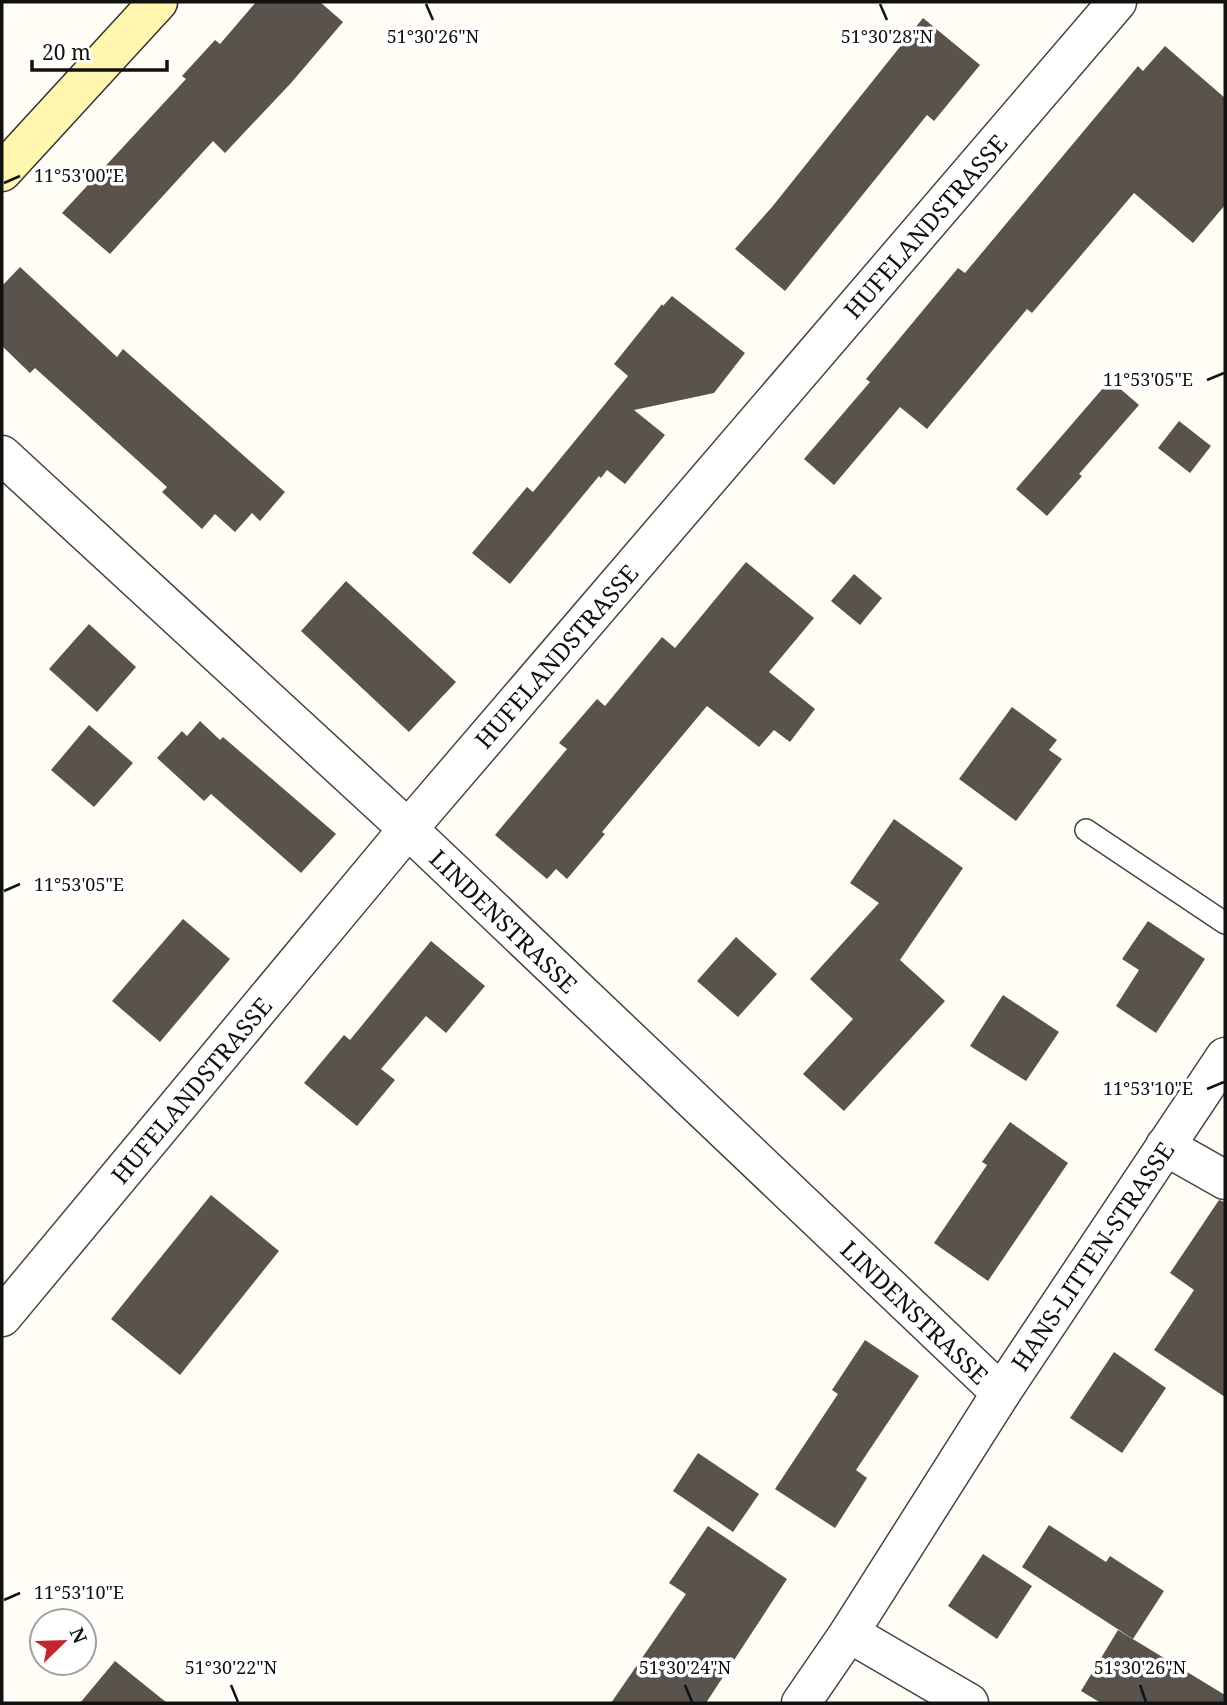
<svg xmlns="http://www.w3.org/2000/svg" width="1227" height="1705" font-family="'Noto Serif',serif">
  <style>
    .building { fill: #5a524d }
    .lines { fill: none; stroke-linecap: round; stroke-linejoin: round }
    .service-casing { stroke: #444; stroke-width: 24 }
    .minor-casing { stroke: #444; stroke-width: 41 }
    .secondary-casing { stroke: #333; stroke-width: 41 }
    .service { stroke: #fff; stroke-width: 21 }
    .minor { stroke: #fff; stroke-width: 38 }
    .secondary { stroke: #fff6b0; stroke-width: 38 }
    .ticks { fill: none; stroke: #111; stroke-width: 2.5 }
    .labels { text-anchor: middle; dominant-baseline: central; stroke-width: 7; stroke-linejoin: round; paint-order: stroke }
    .street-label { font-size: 24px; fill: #111; stroke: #fff }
    .ticks-label { font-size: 18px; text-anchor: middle; fill: #111; stroke: #fff; stroke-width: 7; stroke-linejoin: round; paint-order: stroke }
  </style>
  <rect width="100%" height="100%" fill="#fffdf5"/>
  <g class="building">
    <polygon points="256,2 320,2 343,22 291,83 225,153 213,141 110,254 62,213 186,79 182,76 215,40 220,44"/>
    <polygon points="923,18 980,65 934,121 927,115 785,291 735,249 772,207"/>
    <polygon points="1165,46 1225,98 1225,205 1193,243 1134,193 1032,313 1027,309 927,429 900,407 834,485 804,459 870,382 866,379 958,268 965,273 1138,66 1143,71"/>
    <polygon points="20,267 117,357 123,349 285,492 260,521 252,513 235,532 215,514 202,529 162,492 167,487 35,368 30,373 2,346 2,286"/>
    <polygon points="672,296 745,353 714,393 634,410 665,435 625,484 607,470 601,478 599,476 510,584 472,553 527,487 533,492 628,376 614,364 662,304 663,306"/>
    <polygon points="1110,380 1139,405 1079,474 1082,476 1047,516 1016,489"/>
    <polygon points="1179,421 1211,446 1190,473 1158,448"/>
    <polygon points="746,562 814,618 769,672 815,709 790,742 774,730 759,747 707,706 602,832 605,834 567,879 556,869 547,879 495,835 567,749 559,743 597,699 605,706 662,637 675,648"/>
    <polygon points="854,574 882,598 860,625 831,601"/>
    <polygon points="346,581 456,682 409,732 301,631"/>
    <polygon points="89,624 136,667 97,712 49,669"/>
    <polygon points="1012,707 1057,740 1049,750 1062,759 1016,821 959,779"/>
    <polygon points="200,721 220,740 223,737 336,834 301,873 211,794 204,801 157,758 182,731 187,736"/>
    <polygon points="89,725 133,763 94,807 51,770"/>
    <polygon points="894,819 963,868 900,960 945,1001 844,1111 803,1074 853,1019 810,979 879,903 850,883"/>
    <polygon points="183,919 230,959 160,1042 112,1001"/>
    <polygon points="1148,921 1205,959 1156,1033 1116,1006 1139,970 1122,959"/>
    <polygon points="736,937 777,974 738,1017 697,981"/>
    <polygon points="431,941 485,986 446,1033 426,1016 381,1069 395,1080 357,1126 304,1083 344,1035 350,1040"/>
    <polygon points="1003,995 1059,1032 1026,1081 970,1046"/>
    <polygon points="1010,1122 1068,1163 988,1281 934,1243 987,1165 982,1162"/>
    <polygon points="211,1195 279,1251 180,1375 111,1319"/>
    <polygon points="1219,1200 1225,1202 1225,1397 1154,1350 1194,1290 1170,1273"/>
    <polygon points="865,1340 919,1376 856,1470 867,1478 835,1528 775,1489 838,1394 832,1390"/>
    <polygon points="1114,1352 1166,1388 1122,1453 1070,1418"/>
    <polygon points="698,1453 759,1494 733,1532 673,1491"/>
    <polygon points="1049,1525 1106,1562 1110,1556 1164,1591 1133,1639 1022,1567"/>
    <polygon points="708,1526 787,1579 706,1703 611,1703 686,1594 669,1583"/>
    <polygon points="983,1554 1032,1586 997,1639 948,1606"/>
    <polygon points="1118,1630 1225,1695 1225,1703 1101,1703 1081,1691"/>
    <polygon points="115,1661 167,1703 80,1703"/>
  </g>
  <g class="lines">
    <defs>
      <polyline id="service" points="1086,830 1225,923"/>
      <g id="minor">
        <polyline points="2,455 408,829 1001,1393"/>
        <polyline points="1165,1146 1225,1180"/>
        <polyline points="2,1317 408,829 1117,2"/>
        <polyline points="849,1633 969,1703"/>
        <polyline points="801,1703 849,1633 1001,1393 1225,1057"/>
      </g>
      <polyline id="secondary" points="2,172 158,2"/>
    </defs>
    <use href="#service" class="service-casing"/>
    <use href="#minor" class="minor-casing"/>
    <use href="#secondary" class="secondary-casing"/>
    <use href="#service" class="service"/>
    <use href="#minor" class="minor"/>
    <use href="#secondary" class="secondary"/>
  </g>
  <path class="ticks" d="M426,4L433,20M880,4L887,20M4,183L20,176M1207,380L1224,373M4,891L20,884M1207,1089L1224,1082M4,1600L20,1593M231,1685L238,1702M685,1685L692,1702M1140,1685L1146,1702"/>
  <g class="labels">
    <g class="street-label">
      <text transform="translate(925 226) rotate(-49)">HUFELANDSTRASSE</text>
      <text transform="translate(556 656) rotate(-49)">HUFELANDSTRASSE</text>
      <text transform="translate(504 921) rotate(44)">LINDENSTRASSE</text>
      <text transform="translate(191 1090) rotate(-50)">HUFELANDSTRASSE</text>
      <text transform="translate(1092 1256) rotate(-56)">HANS-LITTEN-STRASSE</text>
      <text transform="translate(915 1312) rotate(44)">LINDENSTRASSE</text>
    </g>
  </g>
  <g class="ticks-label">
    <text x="433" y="43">51°30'26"N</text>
    <text x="887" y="43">51°30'28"N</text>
    <text x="79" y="182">11°53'00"E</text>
    <text x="1148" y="386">11°53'05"E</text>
    <text x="79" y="891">11°53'05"E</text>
    <text x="1148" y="1095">11°53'10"E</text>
    <text x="79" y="1599">11°53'10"E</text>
    <text x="231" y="1674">51°30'22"N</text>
    <text x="685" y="1674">51°30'24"N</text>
    <text x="1140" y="1674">51°30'26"N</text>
  </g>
  <rect width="1227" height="1705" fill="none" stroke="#111111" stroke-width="7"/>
  <g transform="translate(63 1642) rotate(67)"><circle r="33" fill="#ffffff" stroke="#a0a0a0" stroke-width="2"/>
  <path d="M0-5L12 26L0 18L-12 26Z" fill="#c4262e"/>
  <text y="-10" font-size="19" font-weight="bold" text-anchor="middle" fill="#111111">N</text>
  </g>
  <path d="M32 60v10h135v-10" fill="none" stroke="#111111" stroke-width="3.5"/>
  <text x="42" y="60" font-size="21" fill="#111111" stroke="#ffffff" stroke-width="5" paint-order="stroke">20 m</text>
</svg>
